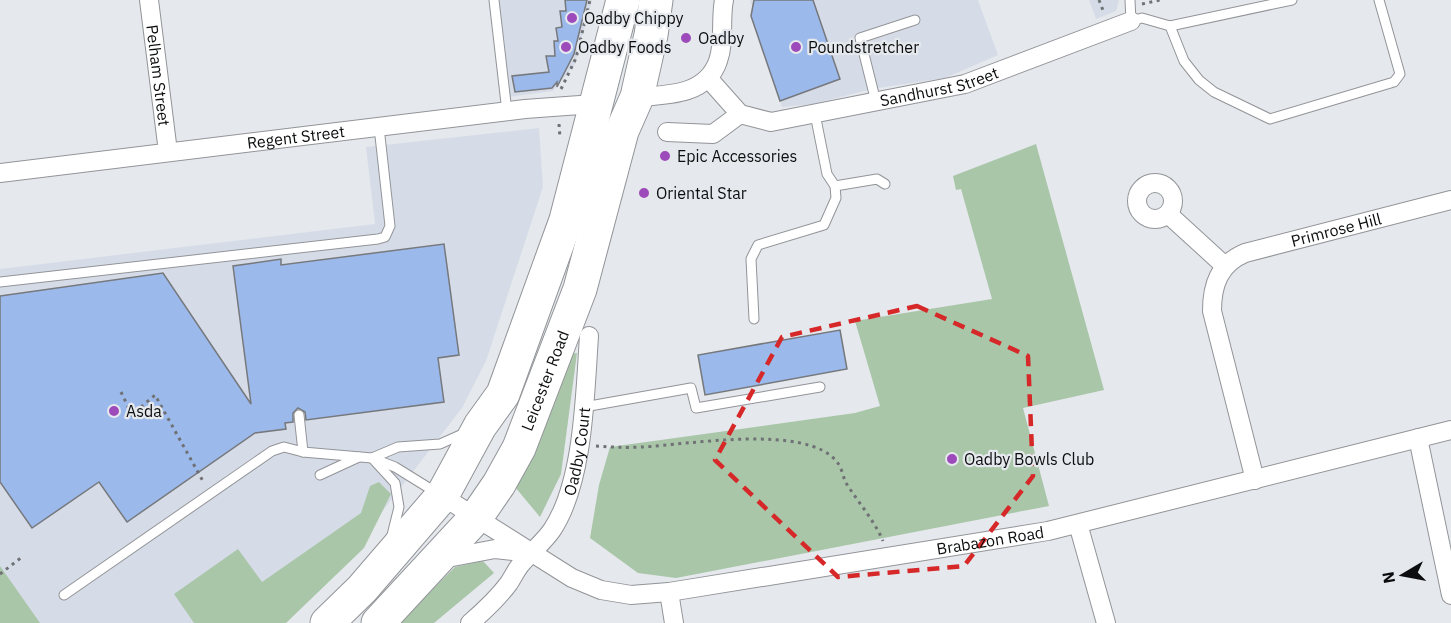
<svg xmlns="http://www.w3.org/2000/svg" width="1451" height="623" font-family="'IBM Plex Sans',sans-serif">
  <style>
    .built { fill: #d6dce7 }
    .green { fill: #a9c6a9 }
    .building { fill: #9bb9eb; stroke: #76787c; stroke-width: 1.5 }
    .lines { fill: none; stroke-linecap: round; stroke-linejoin: round }
    .lane-casing { stroke: #929498; stroke-width: 11 }
    .street-casing { stroke: #929498; stroke-width: 20 }
    .highway-casing { stroke: #929498; stroke-width: 35 }
    .path { stroke: #6f7174; stroke-width: 3; stroke-dasharray: 3 4.5; stroke-linecap: butt }
    .lane { stroke: #fff; stroke-width: 9 }
    .street { stroke: #fff; stroke-width: 18 }
    .highway { stroke: #fff; stroke-width: 33 }
    .marked { fill: none; stroke: #d62828; stroke-width: 4.5; stroke-dasharray: 12 8; stroke-linejoin: round }
    .poi-dot { fill: #9d4bba; stroke: #e5e8ec; stroke-width: 2 }
    .labels { text-anchor: middle; dominant-baseline: central; stroke-width: 4.5; stroke-linejoin: round; paint-order: stroke }
    .poi-label { font-size: 16px; fill: #0c0d0e; stroke: #e5e8ec; text-anchor: start }
    .street-label { font-size: 16px; fill: #0c0d0e; stroke: #e5e8ec }
  </style>
  <rect width="100%" height="100%" fill="#e5e8ec"/>
  <g class="built">
    <polygon points="489,0 592,0 575,64 553,91 501,98"/>
    <polygon points="750,0 978,0 998,55 945,78 872,89 813,104 782,107"/>
    <polygon points="1089,0 1119,0 1116,11 1096,19"/>
    <polygon points="539,128 543,187 486,361 462,408 365,534 276,623 16,623 0,600 0,269 375,224 366,147"/>
  </g>
  <g class="green">
    <polygon points="1036,144 1104,390 1023,408 1049,506 676,578 638,573 590,538 599,485 610,447 855,413 880,406 855,321 992,299 961,189 956,190 953,176"/>
    <polygon points="577,353 561,474 540,517 515,487 570,354"/>
    <polygon points="379,482 391,494 364,548 286,623 194,623 174,594 238,549 262,582 361,513 370,486"/>
    <polygon points="483,561 494,573 434,623 398,623 455,567"/>
    <polygon points="0,566 40,623 0,623"/>
  </g>
  <g class="building">
    <polygon points="565,0 587,0 574,54 557,87 557,82 552,88 515,92 512,76 549,72 546,56 555,56 554,41 558,41 556,28 562,27 560,11 566,11"/>
    <polygon points="754,0 813,0 840,79 780,101 751,16"/>
    <polygon points="444,244 459,355 438,358 444,402 306,420 305,412 298,408 293,413 293,422 285,423 286,429 255,433 127,522 99,482 32,528 0,482 0,296 163,273 251,404 233,266 281,259 281,265"/>
    <polygon points="840,330 847,369 705,395 698,355"/>
  </g>
  <g class="lines">
    <defs>
      <g id="lane">
        <polyline points="494,0 507,112"/>
        <polyline points="1130,0 1131,21 1142,18 1170,26"/>
        <polyline points="1292,0 1170,26 1184,61 1199,80 1214,92 1270,119 1394,82 1400,74 1379,0"/>
        <polyline points="876,102 860,38 915,20"/>
        <polyline points="835,186 877,179 885,184"/>
        <polyline points="0,282 378,239 385,237 390,226 379,127"/>
        <polyline points="754,319 751,259 758,245 824,225 836,198 835,186 827,174 815,114"/>
        <polyline points="584,407 691,388 696,408 820,387"/>
        <polyline points="299,415 303,452"/>
        <polyline points="372,458 398,447 440,444 467,432"/>
        <polyline points="373,459 395,483 399,507 392,535"/>
        <polyline points="320,475 359,457"/>
        <polyline points="64,595 272,451 284,447 303,452 372,458 395,467 437,493"/>
      </g>
      <g id="street">
        <path id="s1" d="M149,0L168,152"/>
        <path id="s2" d="M708,78L740,114L771,122L965,84L1131,21"/>
        <path d="M637,97C666,95 706,96 718,61C725,42 720,20 724,0"/>
        <polyline points="667,132 713,134 740,114"/>
        <path id="s3" d="M0,173L525,109L594,104"/>
        <circle cx="1155" cy="201" r="18"/>
        <polyline points="1168,214 1225,266"/>
        <polyline points="1418,438 1451,595"/>
        <path id="s4" d="M1255,480L1212,311C1212,285 1219,264 1245,253L1451,200"/>
        <path id="s5" d="M442,496L572,578L601,590L631,595L669,592L1048,531L1451,430"/>
        <polyline points="1078,524 1106,623"/>
        <polyline points="442,559 495,549 530,553"/>
        <polyline points="669,592 674,623"/>
        <path id="s6" d="M470,623C484,611 498,598 509,583C513,577 516,570 521,564C531,552 543,543 552,530C584,482 585,393 589,336"/>
      </g>
      <g id="highway">
        <polyline points="327,623 362,589 442,496 480,426 503,394 566,220 623,0"/>
        <path id="s7" d="M378,623L477,516L499,484L519,448L580,289L622,131L637,97L651,35L656,0"/>
      </g>
    </defs>
    <use href="#lane" class="lane-casing"/>
    <use href="#street" class="street-casing"/>
    <use href="#highway" class="highway-casing"/>
    <g class="path">
      <polyline points="1099,0 1104,13"/>
      <polyline points="1142,4 1160,0"/>
      <polyline points="561,89 576,58 590,0"/>
      <polyline points="559,124 560,138"/>
      <polyline points="121,392 132,415 155,395 204,483"/>
      <path d="M596,446C611,447 626,448 642,447C686,445 807,423 837,462C842,468 843,477 846,483C858,502 874,520 883,541"/>
      <polyline points="0,574 22,557"/>
    </g>
    <use href="#lane" class="lane"/>
    <use href="#street" class="street"/>
    <use href="#highway" class="highway"/>
  </g>
  <path class="marked" d="M917,306L1028,356L1033,476L964,566L838,577L715,460L782,337Z"/>
  <g class="poi-dot">
    <circle cx="572" cy="18" r="6"/>
    <circle cx="686" cy="38" r="6"/>
    <circle cx="566" cy="47" r="6"/>
    <circle cx="796" cy="47" r="6"/>
    <circle cx="665" cy="156" r="6"/>
    <circle cx="644" cy="193" r="6"/>
    <circle cx="114" cy="411" r="6"/>
    <circle cx="952" cy="459" r="6"/>
  </g>
  <g class="labels">
    <g class="poi-label">
      <text x="584" y="18">Oadby Chippy</text>
      <text x="698" y="38">Oadby</text>
      <text x="578" y="47">Oadby Foods</text>
      <text x="808" y="47">Poundstretcher</text>
      <text x="677" y="156">Epic Accessories</text>
      <text x="656" y="193">Oriental Star</text>
      <text x="126" y="411">Asda</text>
      <text x="964" y="459">Oadby Bowls Club</text>
    </g>
    <g class="street-label">
      <text stroke="none"><textPath href="#s1" startOffset="76">Pelham Street</textPath></text>
      <text stroke="none"><textPath href="#s2" startOffset="252">Sandhurst Street</textPath></text>
      <text stroke="none"><textPath href="#s3" startOffset="298">Regent Street</textPath></text>
      <text stroke="none"><textPath href="#s4" startOffset="340">Primrose Hill</textPath></text>
      <text stroke="none"><textPath href="#s7" startOffset="298">Leicester Road</textPath></text>
      <text stroke="none"><textPath href="#s6" startOffset="208">Oadby Court</textPath></text>
      <text stroke="none"><textPath href="#s5" startOffset="579">Brabazon Road</textPath></text>
    </g>
  </g>
  <g transform="translate(1403 575) rotate(260)" stroke="#e5e8ec" stroke-width="4.5" paint-order="stroke">
  <path d="M0-4.5L10 22L0 15L-10 22Z" fill="#0c0d0e"/>
  <text y="-9" font-size="16" font-weight="bold" text-anchor="middle" fill="#0c0d0e">N</text>
  </g>
</svg>
